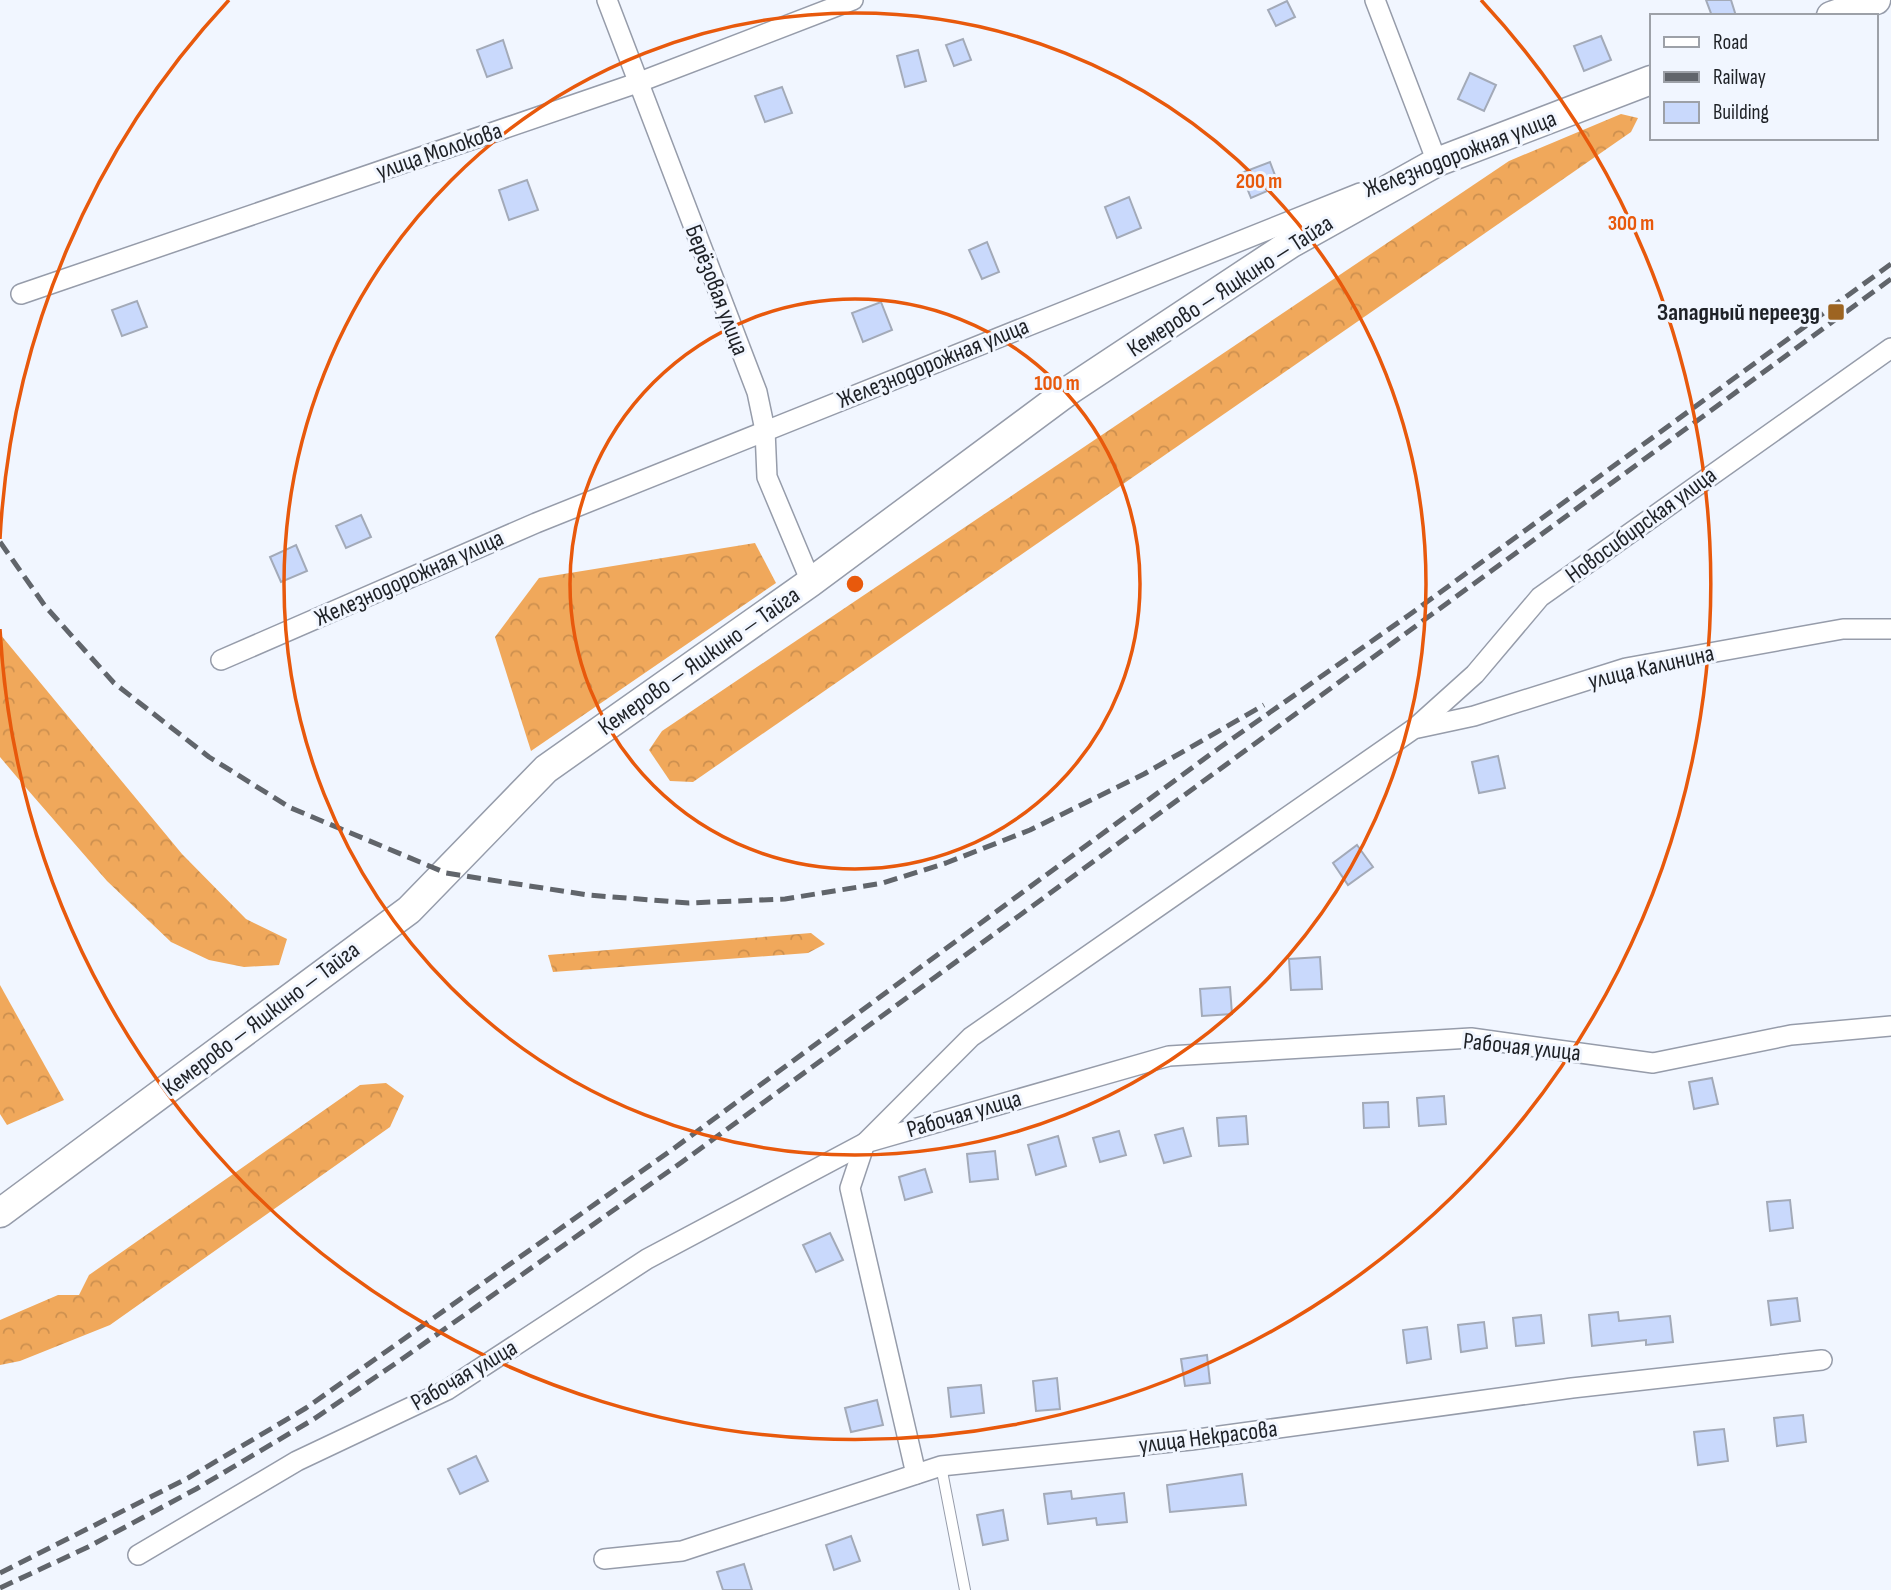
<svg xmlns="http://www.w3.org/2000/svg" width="1891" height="1590" font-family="'Sofia Sans Condensed',sans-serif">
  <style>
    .forest { fill: url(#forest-crowns) }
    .building { fill: #c9d9fc; stroke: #a3aab8; stroke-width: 2 }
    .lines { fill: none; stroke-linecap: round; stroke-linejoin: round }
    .lane-casing { stroke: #969caa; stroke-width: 12 }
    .street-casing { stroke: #969caa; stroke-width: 22 }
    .secondary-casing { stroke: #969caa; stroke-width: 31 }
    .lane { stroke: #fff; stroke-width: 10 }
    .street { stroke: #fff; stroke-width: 19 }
    .secondary { stroke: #fff; stroke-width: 28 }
    .rail { stroke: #61656b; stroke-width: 5; stroke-dasharray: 14 7; stroke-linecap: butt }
    .ring { fill: none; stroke: #e8590c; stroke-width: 3.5 }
    .poi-dot { fill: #9d6421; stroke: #f1f6ff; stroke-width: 2.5 }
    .labels { text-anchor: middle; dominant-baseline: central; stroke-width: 6; stroke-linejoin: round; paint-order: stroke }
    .street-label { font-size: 24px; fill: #1e2126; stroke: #f1f6ff }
    .poi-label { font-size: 24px; font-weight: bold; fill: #1e2126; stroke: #f1f6ff; text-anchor: end }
    .centre { fill: #e8590c; stroke: #f1f6ff; stroke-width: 3.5 }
    .ring-label { font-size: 21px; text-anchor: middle; font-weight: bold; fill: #e8590c; stroke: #f1f6ff; stroke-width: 6; stroke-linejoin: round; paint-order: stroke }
  </style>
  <defs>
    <pattern id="forest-crowns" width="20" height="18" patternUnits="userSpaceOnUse" patternTransform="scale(1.75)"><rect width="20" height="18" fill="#f0a85b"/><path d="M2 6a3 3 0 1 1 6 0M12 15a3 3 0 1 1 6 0" fill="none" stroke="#cd904f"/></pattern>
  </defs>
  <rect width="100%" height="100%" fill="#f1f6ff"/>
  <g class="forest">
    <polygon points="1621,114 1638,118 1631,132 693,782 670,781 649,750 662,731 1509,161"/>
    <polygon points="755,543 776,583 531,751 495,637 539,578"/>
    <polygon points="0,634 182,854 246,919 287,939 279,965 244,967 209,960 171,942 107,881 27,789 0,757"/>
    <polygon points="811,933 825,944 808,953 553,972 548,955"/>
    <polygon points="0,985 64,1100 7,1125 0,1114"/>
    <polygon points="386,1083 404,1096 390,1127 110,1325 20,1361 0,1365 0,1320 58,1295 79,1295 89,1275 360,1085"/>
  </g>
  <g class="building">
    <polygon points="1706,0 1731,0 1736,16 1712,16"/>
    <polygon points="1287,1 1295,17 1276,26 1268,10"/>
    <polygon points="1601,36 1611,60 1584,71 1574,46"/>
    <polygon points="963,39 971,60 954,66 946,45"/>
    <polygon points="503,40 512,68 487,77 477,50"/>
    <polygon points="918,50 926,81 905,87 897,56"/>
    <polygon points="1470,73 1496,85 1484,111 1458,99"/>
    <polygon points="782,87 792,113 765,122 755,96"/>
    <polygon points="1270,162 1279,186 1251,198 1241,173"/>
    <polygon points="527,180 538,210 509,220 499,190"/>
    <polygon points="1129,197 1141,228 1117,238 1105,207"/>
    <polygon points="987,242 999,272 982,279 969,250"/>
    <polygon points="137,301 147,327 122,336 112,310"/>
    <polygon points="881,302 892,330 863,342 852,313"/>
    <polygon points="361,515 371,537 346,548 336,526"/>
    <polygon points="296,545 307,571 281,582 270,557"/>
    <polygon points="1498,756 1505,788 1479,793 1472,762"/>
    <polygon points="1357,845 1373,867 1348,885 1333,863"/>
    <polygon points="1320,957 1322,989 1291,990 1289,959"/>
    <polygon points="1230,987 1232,1014 1202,1016 1200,989"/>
    <polygon points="1712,1078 1718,1104 1694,1109 1689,1082"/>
    <polygon points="1444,1096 1446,1124 1419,1126 1417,1098"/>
    <polygon points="1388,1102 1389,1127 1364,1128 1363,1103"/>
    <polygon points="1246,1116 1248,1144 1219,1146 1217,1118"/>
    <polygon points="1183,1128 1191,1156 1164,1163 1155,1135"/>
    <polygon points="1119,1131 1126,1155 1100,1162 1093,1138"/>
    <polygon points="1058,1136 1066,1166 1036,1175 1028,1145"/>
    <polygon points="995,1151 998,1179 970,1182 967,1154"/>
    <polygon points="925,1169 932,1192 905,1200 899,1177"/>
    <polygon points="1790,1200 1793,1228 1770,1231 1767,1202"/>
    <polygon points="830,1233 843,1260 816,1272 803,1245"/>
    <polygon points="1797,1298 1800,1321 1771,1325 1768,1301"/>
    <polygon points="1618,1312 1619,1321 1670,1316 1673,1342 1646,1345 1646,1340 1592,1346 1589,1315"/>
    <polygon points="1541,1315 1544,1343 1516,1346 1513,1318"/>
    <polygon points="1484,1322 1487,1348 1461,1352 1458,1325"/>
    <polygon points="1427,1327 1431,1359 1407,1363 1403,1330"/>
    <polygon points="1207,1355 1210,1383 1185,1386 1181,1359"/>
    <polygon points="1057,1378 1060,1409 1036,1411 1033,1381"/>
    <polygon points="981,1385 984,1413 951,1417 948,1388"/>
    <polygon points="877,1400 883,1425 851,1432 845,1408"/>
    <polygon points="1803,1415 1806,1442 1777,1446 1774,1418"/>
    <polygon points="1724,1429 1728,1461 1698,1465 1694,1432"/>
    <polygon points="476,1456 488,1481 460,1494 448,1469"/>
    <polygon points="1242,1474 1246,1505 1170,1512 1167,1485"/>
    <polygon points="1071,1491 1072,1499 1124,1493 1127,1522 1097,1525 1096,1518 1048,1524 1044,1494"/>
    <polygon points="1003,1510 1008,1540 983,1545 977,1515"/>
    <polygon points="851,1536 860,1561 834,1570 826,1545"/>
    <polygon points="744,1564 752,1590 723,1590 717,1572"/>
  </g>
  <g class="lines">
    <defs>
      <polyline id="lane" points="941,1466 965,1590"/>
      <g id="street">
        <polyline points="607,0 757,392 765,430 767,477 811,582"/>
        <polyline points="1375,0 1437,162 1427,166"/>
        <polyline points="21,294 637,83 853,0"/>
        <polyline points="221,660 536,523 1360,193"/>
        <polyline points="1418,728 1474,716 1626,668 1843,629 1891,629"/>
        <polyline points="916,1474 850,1188 865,1143 971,1037 1415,728 1475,674 1540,597 1891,348"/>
        <polyline points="138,1555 297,1461 447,1390 647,1259 865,1143 1169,1056 1471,1038 1653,1063 1791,1035 1891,1026"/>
        <polyline points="604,1559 682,1551 941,1466 1191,1440 1572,1388 1822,1360"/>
      </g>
      <g id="secondary">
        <polyline points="1831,16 1876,0"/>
        <polyline points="0,1213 409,910 546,769 811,582 1071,389 1290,244 1437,162 1651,80"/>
      </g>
    </defs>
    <use href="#lane" class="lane-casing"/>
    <use href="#street" class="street-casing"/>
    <use href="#secondary" class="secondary-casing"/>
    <use href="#lane" class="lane"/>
    <use href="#street" class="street"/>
    <use href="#secondary" class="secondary"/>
    <g class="rail">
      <polyline points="0,542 45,606 114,683 209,757 291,808 446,873 588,895 689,903 785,899 883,883 946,863 1030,830 1144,774 1264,705"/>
      <polyline points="0,1573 188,1478 306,1408 673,1149 1219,748 1409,615 1891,264"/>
      <polyline points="0,1588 88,1547 196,1489 314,1419 402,1359 682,1162 1891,279"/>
    </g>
  </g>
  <g class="ring">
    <circle cx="855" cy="584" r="285"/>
    <circle cx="855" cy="584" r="571"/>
    <path d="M0 539A856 856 0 0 1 229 0M1481 0A856 856 0 1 1 0 629"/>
  </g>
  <rect class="poi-dot" x="1827" y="303" width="18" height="18" rx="3.5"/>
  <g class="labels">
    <g class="street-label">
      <text transform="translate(439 151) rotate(-19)">улица Молокова</text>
      <text transform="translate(1460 154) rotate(-21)">Железнодорожная улица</text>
      <text transform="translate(1230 286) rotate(-33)">Кемерово — Яшкино — Тайга</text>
      <text transform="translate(717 290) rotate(69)">Берёзовая улица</text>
      <text transform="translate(933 363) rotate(-22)">Железнодорожная улица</text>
      <text transform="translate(1641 525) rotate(-36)">Новосибирская улица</text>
      <text transform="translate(409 578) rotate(-24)">Железнодорожная улица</text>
      <text transform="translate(699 661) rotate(-35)">Кемерово — Яшкино — Тайга</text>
      <text transform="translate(1651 667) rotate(-13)">улица Калинина</text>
      <text transform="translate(261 1019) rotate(-37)">Кемерово — Яшкино — Тайга</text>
      <text transform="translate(1522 1047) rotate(6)">Рабочая улица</text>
      <text transform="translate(964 1114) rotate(-16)">Рабочая улица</text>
      <text transform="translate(464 1375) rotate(-30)">Рабочая улица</text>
      <text transform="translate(1208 1437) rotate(-7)">улица Некрасова</text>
    </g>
    <g class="poi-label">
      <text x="1820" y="312">Западный переезд</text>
    </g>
  </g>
  <circle cx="855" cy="584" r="10" class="centre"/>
  <g class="ring-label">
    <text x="1259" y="188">200 m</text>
    <text x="1631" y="230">300 m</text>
    <text x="1057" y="390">100 m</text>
  </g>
  <rect x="1650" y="14" width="228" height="126" fill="#f1f6ff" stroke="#9da1a8" stroke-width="2"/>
  <rect x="1664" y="37" width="35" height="10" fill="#ffffff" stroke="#9da1a8" stroke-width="2"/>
  <text x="1713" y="49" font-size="21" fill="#1e2126">Road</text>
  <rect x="1664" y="72" width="35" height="10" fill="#61656b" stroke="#9da1a8" stroke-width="2"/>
  <text x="1713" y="84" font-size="21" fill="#1e2126">Railway</text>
  <rect x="1664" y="102" width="35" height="21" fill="#c9d9fc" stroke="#9da1a8" stroke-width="2"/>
  <text x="1713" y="119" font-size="21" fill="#1e2126">Building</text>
</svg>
